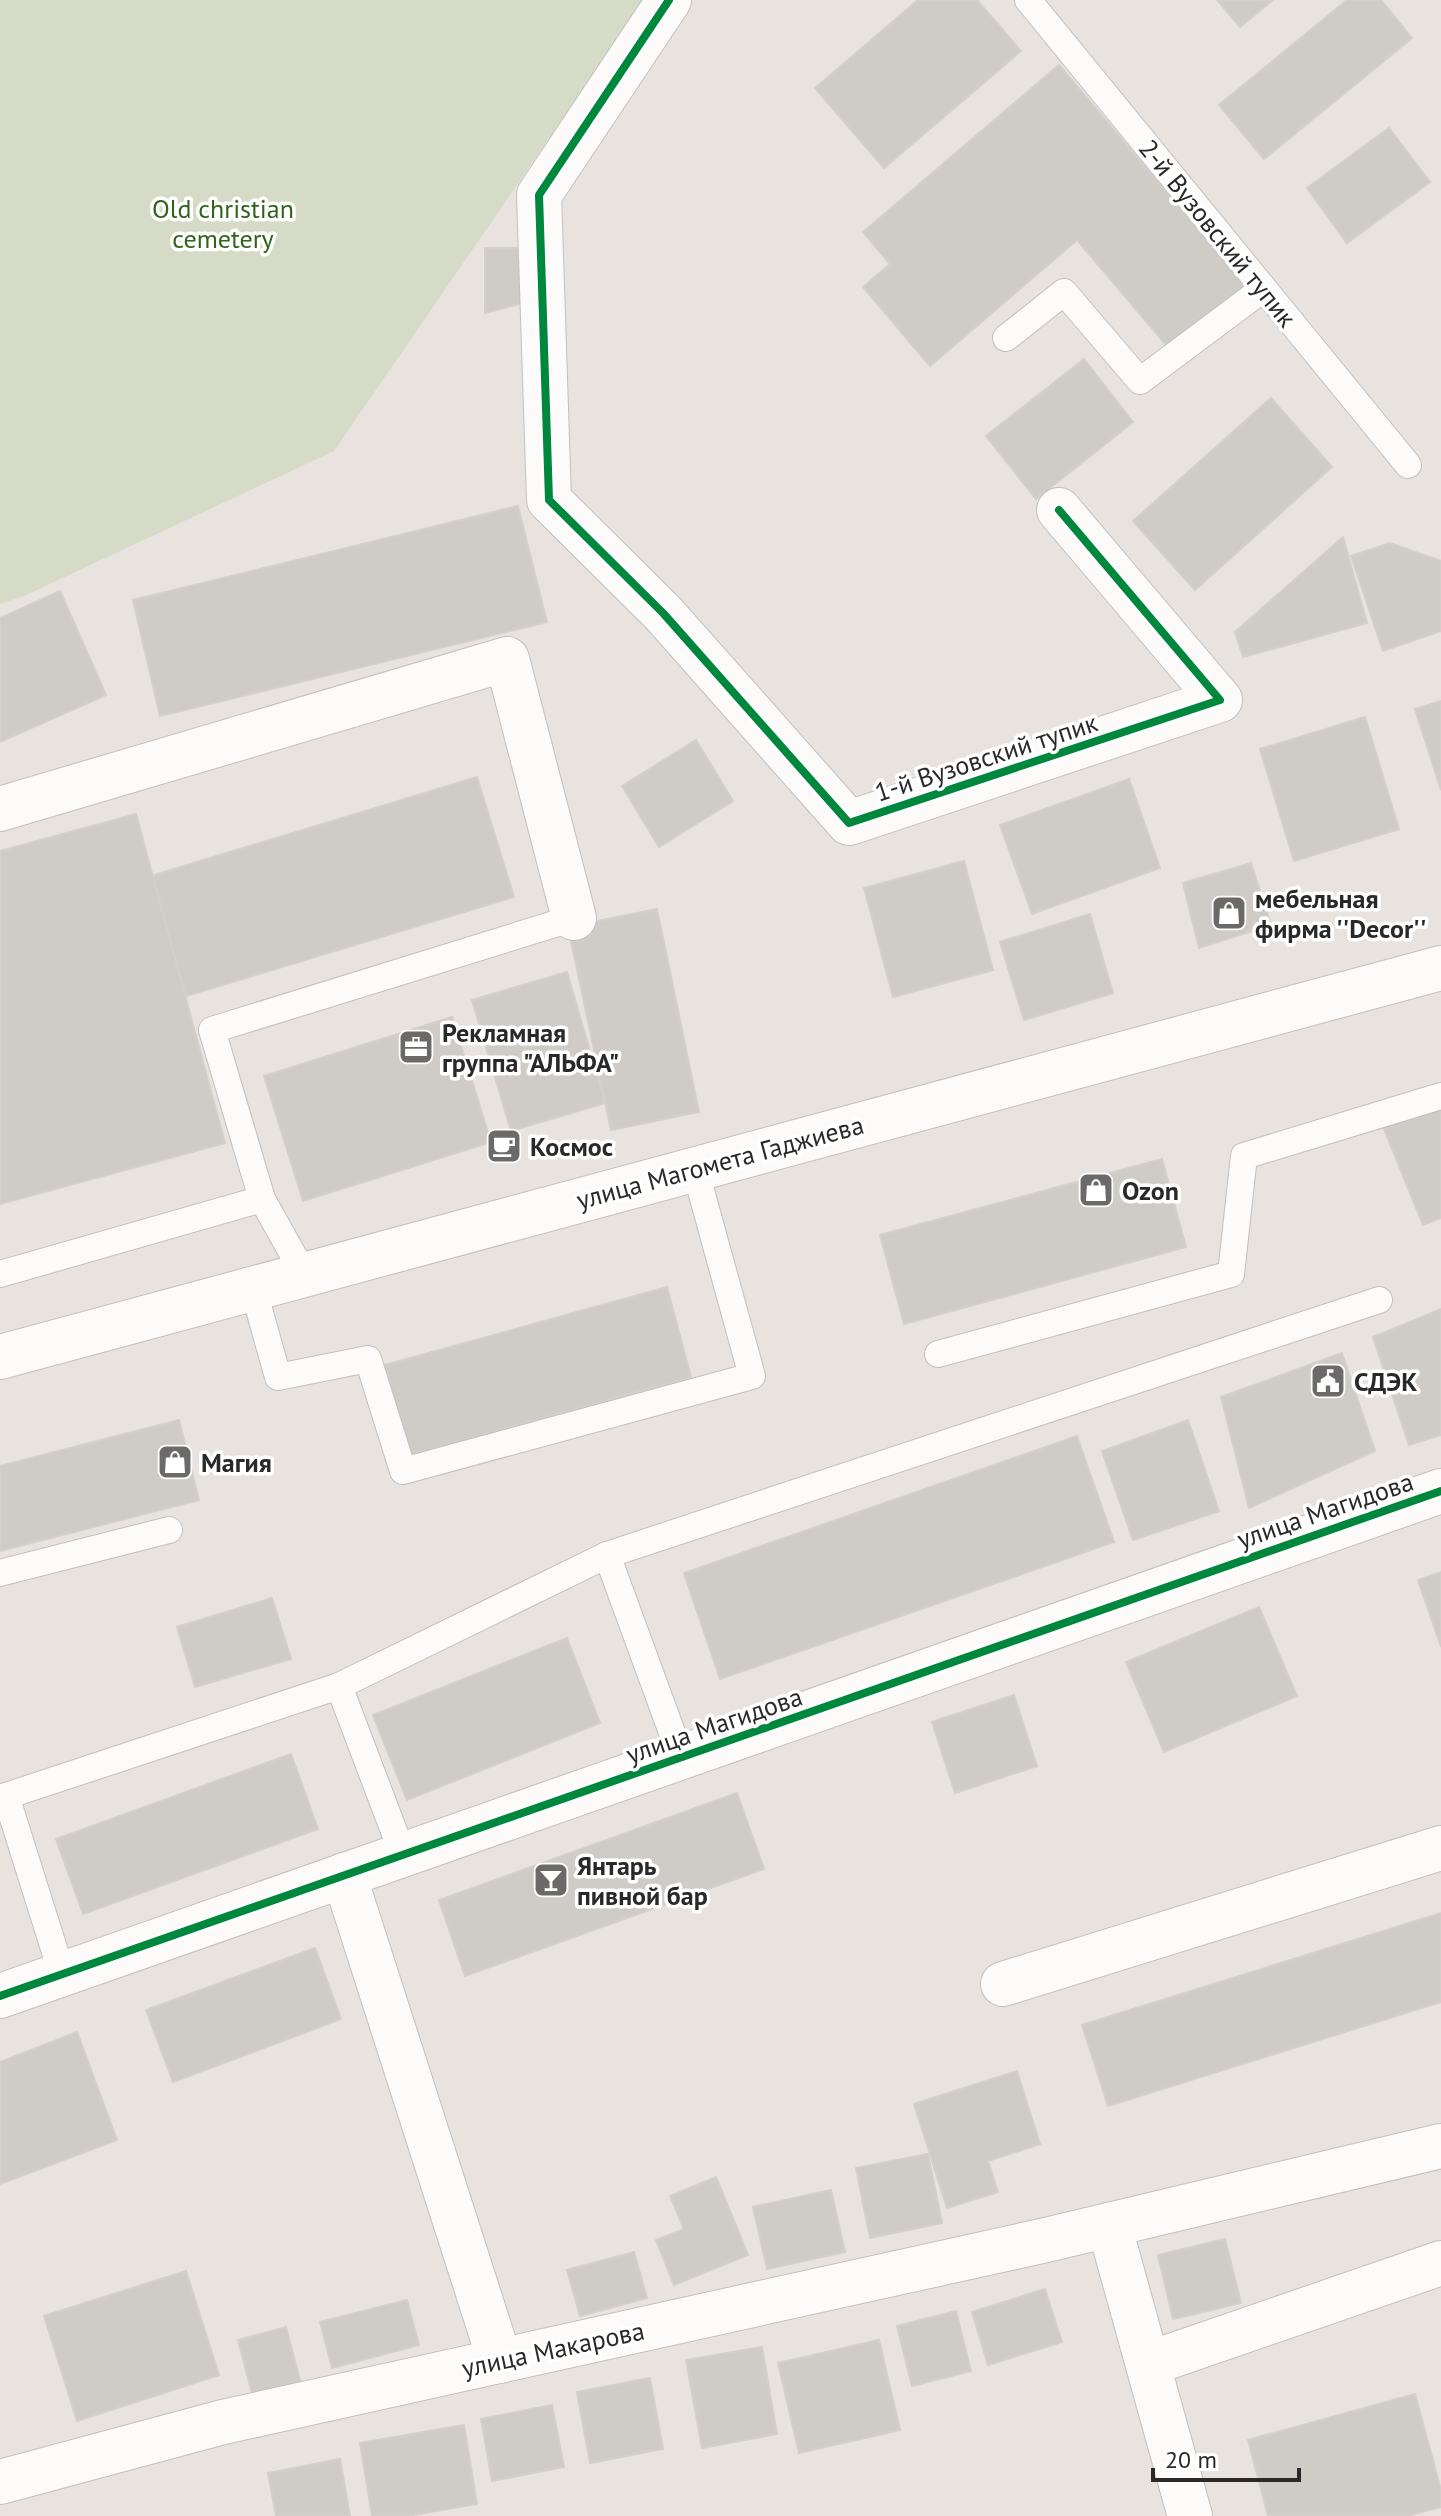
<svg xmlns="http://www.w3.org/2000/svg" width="1441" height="2516" font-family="'PT Sans',sans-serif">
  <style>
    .cemetery { fill: #d5dbc6 }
    .building { fill: #cfccc8; stroke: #d3cfcb; stroke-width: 2 }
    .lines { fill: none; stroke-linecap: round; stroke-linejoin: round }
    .lane-casing { stroke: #c1c0c0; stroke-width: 28 }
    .street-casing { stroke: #c1c0c0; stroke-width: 46 }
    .secondary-casing { stroke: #c1c0c0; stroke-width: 46 }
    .lane { stroke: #fcfbfa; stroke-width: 26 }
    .street { stroke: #fcfbfa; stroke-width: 44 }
    .secondary { stroke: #fcfbfa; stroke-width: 44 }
    .cycleway-casing { stroke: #fff; stroke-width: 13 }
    .cycleway { stroke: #00873e; stroke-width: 8 }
    .labels { text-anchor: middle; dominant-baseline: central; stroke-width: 7; stroke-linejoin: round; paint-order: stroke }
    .park-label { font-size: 26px; fill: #2f651a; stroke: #fff }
    .street-label { font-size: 26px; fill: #292929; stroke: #fff }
    .poi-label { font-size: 26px; font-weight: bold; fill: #292929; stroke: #fff; text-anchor: start }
  </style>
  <rect width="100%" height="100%" fill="#e8e3de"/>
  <polygon class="cemetery" points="0,0 644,0 334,451 24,596 0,604"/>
  <g class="building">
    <polygon points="918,0 977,0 1021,51 884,168 815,88"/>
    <polygon points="1217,0 1273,0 1240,27"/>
    <polygon points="1347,0 1381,0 1412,38 1264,159 1219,105"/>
    <polygon points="1059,65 1248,289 1173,353 1077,240 930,366 863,287 890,264 863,232"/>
    <polygon points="1389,128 1430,182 1347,243 1307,188"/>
    <polygon points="485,248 523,248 523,303 485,313"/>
    <polygon points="1084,359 1133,422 1036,499 986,436"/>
    <polygon points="1271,398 1332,467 1195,590 1133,521"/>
    <polygon points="518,506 547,622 160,716 133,600"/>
    <polygon points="1343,537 1367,623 1243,657 1235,632"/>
    <polygon points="1390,543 1441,561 1441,631 1383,651 1351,556"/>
    <polygon points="60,591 106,695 0,742 0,618"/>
    <polygon points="1441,701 1441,790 1415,709"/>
    <polygon points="1365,717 1399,829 1294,861 1260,749"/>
    <polygon points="696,740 733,801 659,847 622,786"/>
    <polygon points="477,777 514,897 186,996 151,876"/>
    <polygon points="1129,779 1160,868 1032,914 1000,825"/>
    <polygon points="136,814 225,1143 0,1204 0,851"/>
    <polygon points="964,861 993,970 893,997 864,888"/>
    <polygon points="1251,863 1271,925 1199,948 1183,883"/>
    <polygon points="657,909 699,1112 611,1130 568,927"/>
    <polygon points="1090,914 1113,993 1024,1020 1000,942"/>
    <polygon points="567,972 605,1103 511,1131 472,1000"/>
    <polygon points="452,1017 491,1142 303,1201 264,1076"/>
    <polygon points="1441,1105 1441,1218 1423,1225 1384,1129"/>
    <polygon points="1162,1159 1186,1247 904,1324 880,1235"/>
    <polygon points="667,1287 691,1377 409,1455 385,1365"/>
    <polygon points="1441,1309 1441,1435 1409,1445 1373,1337"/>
    <polygon points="1342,1353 1375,1451 1249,1508 1221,1397"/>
    <polygon points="179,1420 199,1500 0,1551 0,1466"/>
    <polygon points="1188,1420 1219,1511 1133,1540 1102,1451"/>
    <polygon points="1077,1436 1114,1542 720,1679 684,1573"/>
    <polygon points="1441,1572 1441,1647 1418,1580"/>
    <polygon points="272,1598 291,1659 195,1687 177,1627"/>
    <polygon points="1259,1607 1297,1696 1164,1752 1126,1662"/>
    <polygon points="567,1638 600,1723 407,1800 373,1715"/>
    <polygon points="1014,1695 1037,1766 955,1793 932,1722"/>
    <polygon points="291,1754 318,1829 83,1914 56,1839"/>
    <polygon points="737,1793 764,1869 465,1976 439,1900"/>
    <polygon points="1441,1913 1441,2002 1108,2106 1082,2025"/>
    <polygon points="315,1948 341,2019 173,2082 146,2010"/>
    <polygon points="77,2032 117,2140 0,2184 0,2062"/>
    <polygon points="1017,2071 1040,2144 988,2161 998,2192 947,2208 914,2104"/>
    <polygon points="928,2154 942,2223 870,2238 856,2168"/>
    <polygon points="716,2177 748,2255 674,2285 656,2240 684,2229 670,2196"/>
    <polygon points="831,2190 845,2252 767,2269 753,2207"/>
    <polygon points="1225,2239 1241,2303 1173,2319 1158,2255"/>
    <polygon points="634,2252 647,2298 580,2316 567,2270"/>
    <polygon points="186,2271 219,2375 77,2421 44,2316"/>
    <polygon points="1045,2289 1062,2342 988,2365 972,2312"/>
    <polygon points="407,2300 419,2345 332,2368 320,2322"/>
    <polygon points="956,2311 971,2371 912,2386 897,2326"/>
    <polygon points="286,2327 301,2384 253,2397 238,2340"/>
    <polygon points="879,2340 900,2430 799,2453 778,2363"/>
    <polygon points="762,2347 777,2434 702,2448 686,2360"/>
    <polygon points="650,2378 663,2449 590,2463 577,2392"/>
    <polygon points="1415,2394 1441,2490 1441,2507 1407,2516 1268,2516 1248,2440"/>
    <polygon points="552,2405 564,2467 492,2481 481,2419"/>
    <polygon points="464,2425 477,2504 407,2516 372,2516 360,2443"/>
    <polygon points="340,2459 350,2516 276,2516 268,2473"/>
  </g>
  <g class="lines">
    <defs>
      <g id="lane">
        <polyline points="1028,0 1408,465"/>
        <polyline points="1006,338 1064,292 1140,381 1263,289"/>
        <polyline points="0,1274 262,1199"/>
        <polyline points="304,1274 262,1199 212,1030 574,918"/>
        <polyline points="253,1288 278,1377 368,1359 403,1471 752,1376 695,1169"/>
        <polyline points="938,1354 1231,1274 1244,1156 1441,1096"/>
        <polyline points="0,1573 169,1530"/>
        <polyline points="339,1686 607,1555"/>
        <polyline points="681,1757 607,1555 1379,1300"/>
        <polyline points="6,1796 339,1686 403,1855"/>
        <polyline points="0,1798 6,1796 62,1974"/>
      </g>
      <g id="street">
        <polyline points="669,0 539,195 549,500 663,613 849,823 1220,700 1059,510"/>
        <polyline points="0,809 507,659 574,918"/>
        <polyline points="344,1875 500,2361"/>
        <polyline points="1003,1984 1441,1848"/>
        <polyline points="0,1996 1441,1491"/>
        <polyline points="1109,2225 1190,2516"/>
        <polyline points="1148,2364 1441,2263"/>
        <polyline points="0,2482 223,2422 1046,2240 1441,2146"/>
      </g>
      <polyline id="secondary" points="0,1357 1441,968"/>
    </defs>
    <use href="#lane" class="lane-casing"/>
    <use href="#street" class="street-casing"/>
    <use href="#secondary" class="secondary-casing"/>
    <use href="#lane" class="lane"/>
    <use href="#street" class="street"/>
    <use href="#secondary" class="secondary"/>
    <defs>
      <g id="cycleway">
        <polyline points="669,0 539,195 549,500 663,613 849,823 1220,700 1059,510"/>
        <polyline points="0,1996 1441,1491"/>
      </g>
    </defs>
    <use href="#cycleway" class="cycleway-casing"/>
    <use href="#cycleway" class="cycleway"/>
  </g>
  <defs>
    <symbol id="shop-square" viewBox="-11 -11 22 22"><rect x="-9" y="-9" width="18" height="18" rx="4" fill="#6c6a68" stroke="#fff"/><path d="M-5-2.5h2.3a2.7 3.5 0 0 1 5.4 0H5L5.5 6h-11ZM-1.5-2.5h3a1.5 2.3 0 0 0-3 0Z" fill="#fff"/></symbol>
    <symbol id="office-square" viewBox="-11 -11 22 22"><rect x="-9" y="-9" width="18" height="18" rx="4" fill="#6c6a68" stroke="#fff"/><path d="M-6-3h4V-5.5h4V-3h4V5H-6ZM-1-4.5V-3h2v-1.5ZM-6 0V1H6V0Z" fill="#fff"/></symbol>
    <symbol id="cafe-square" viewBox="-11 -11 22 22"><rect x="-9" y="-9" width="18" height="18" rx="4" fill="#6c6a68" stroke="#fff"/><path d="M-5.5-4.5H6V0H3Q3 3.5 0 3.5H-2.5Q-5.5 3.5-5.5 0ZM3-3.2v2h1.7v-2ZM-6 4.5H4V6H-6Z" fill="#fff"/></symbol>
    <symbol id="civic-square" viewBox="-11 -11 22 22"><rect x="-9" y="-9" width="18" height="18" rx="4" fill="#6c6a68" stroke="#fff"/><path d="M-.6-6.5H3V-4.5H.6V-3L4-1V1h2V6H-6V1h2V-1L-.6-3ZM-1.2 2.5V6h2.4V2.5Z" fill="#fff"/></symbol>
    <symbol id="bar-square" viewBox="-11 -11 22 22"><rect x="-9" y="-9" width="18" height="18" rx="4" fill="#6c6a68" stroke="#fff"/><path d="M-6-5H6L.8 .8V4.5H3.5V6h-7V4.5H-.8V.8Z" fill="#fff"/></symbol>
  </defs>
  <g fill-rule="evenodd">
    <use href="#shop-square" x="1209" y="893" width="40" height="40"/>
    <use href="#office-square" x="396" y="1027" width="40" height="40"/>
    <use href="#cafe-square" x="484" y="1126" width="40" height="40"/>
    <use href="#shop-square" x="1076" y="1170" width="40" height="40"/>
    <use href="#civic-square" x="1308" y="1361" width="40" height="40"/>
    <use href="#shop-square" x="155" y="1442" width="40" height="40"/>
    <use href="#bar-square" x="531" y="1860" width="40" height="40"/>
  </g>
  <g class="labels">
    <g class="park-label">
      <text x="223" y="208">Old сhristian<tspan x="223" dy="30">cemetery</tspan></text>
    </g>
    <g class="street-label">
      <text transform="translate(1218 233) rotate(51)">2-й Вузовский тупик</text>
      <text transform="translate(986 757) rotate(-18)">1-й Вузовский тупик</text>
      <text transform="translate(720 1162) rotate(-15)">улица Магомета Гаджиева</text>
      <text transform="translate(1325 1510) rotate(-19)">улица Магидова</text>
      <text transform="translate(714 1725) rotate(-19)">улица Магидова</text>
      <text transform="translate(553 2349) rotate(-12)">улица Макарова</text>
    </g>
    <g class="poi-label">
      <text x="1255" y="898">мебельная<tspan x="1255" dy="30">фирма ''Decor''</tspan></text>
      <text x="442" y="1032">Рекламная<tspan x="442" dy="30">группа "АЛЬФА"</tspan></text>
      <text x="530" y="1146">Космос</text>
      <text x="1122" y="1190">Ozon</text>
      <text x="1354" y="1381">СДЭК</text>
      <text x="201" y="1462">Магия</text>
      <text x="577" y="1865">Янтарь<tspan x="577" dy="30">пивной бар</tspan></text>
    </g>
  </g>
  <path d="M1153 2468v12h146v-12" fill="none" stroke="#292929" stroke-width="4"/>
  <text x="1165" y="2468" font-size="24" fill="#292929" stroke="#ffffff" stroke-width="6" paint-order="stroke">20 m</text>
</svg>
